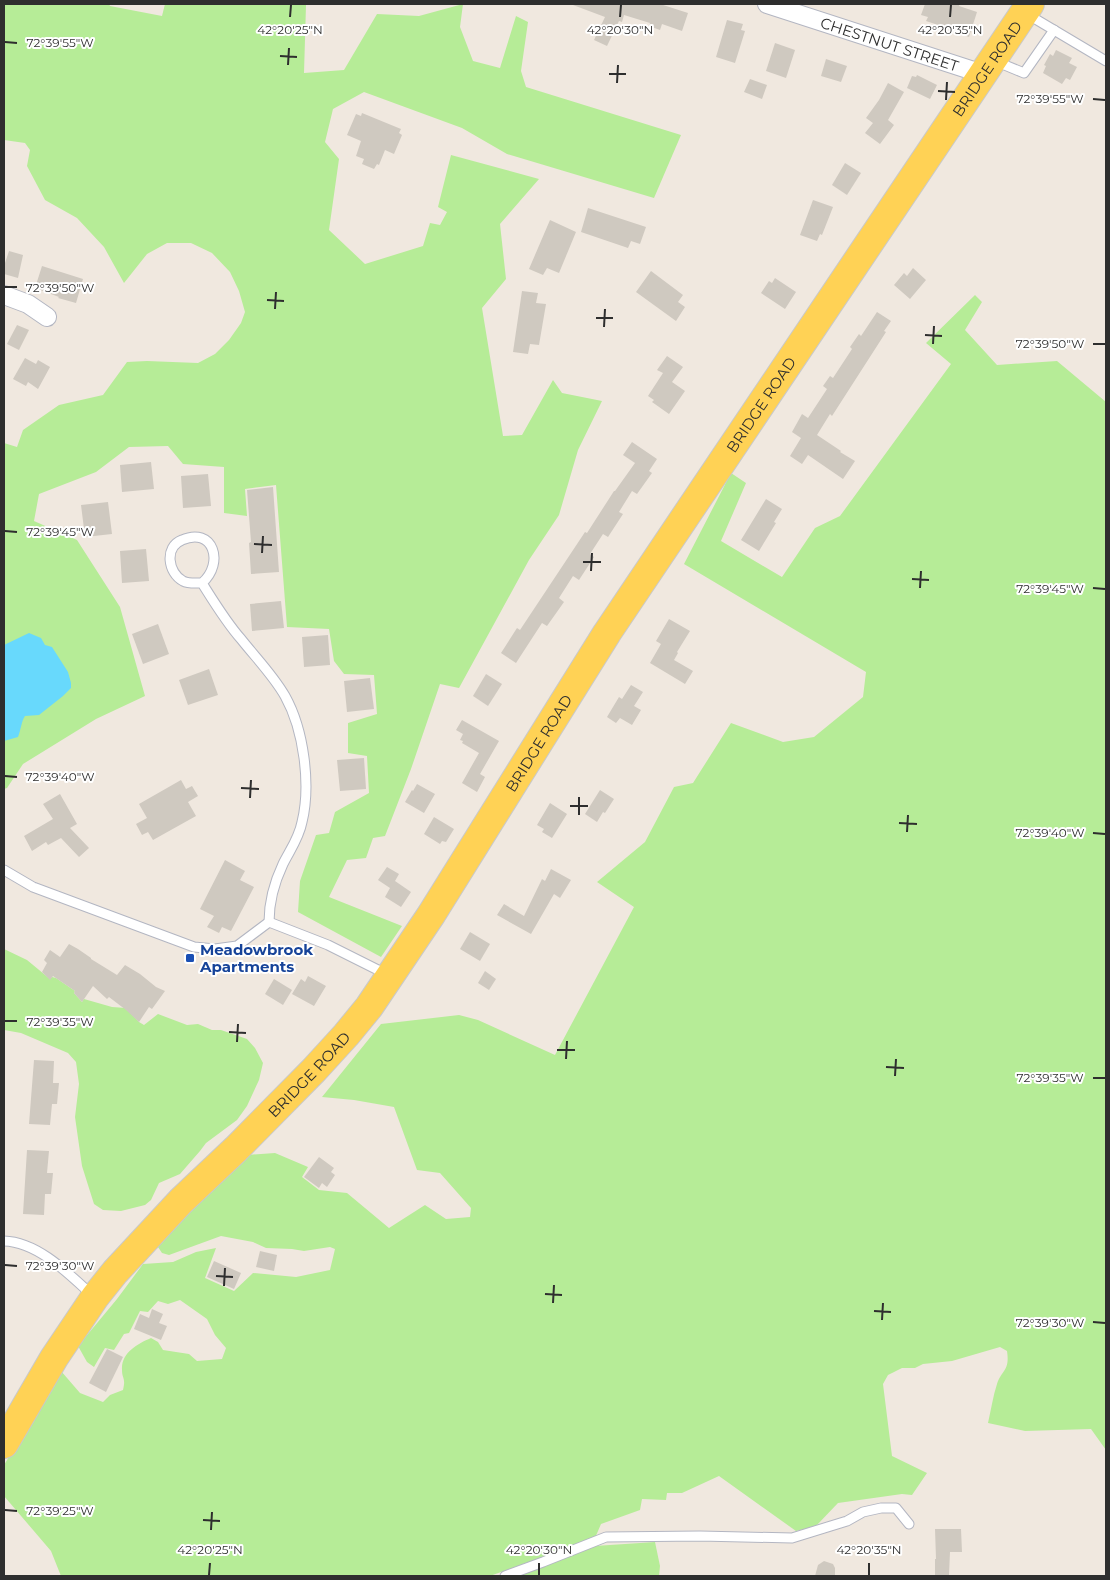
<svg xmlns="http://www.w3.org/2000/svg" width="1110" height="1580" font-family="Montserrat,sans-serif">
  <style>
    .green { fill: #b6ec97 }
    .water { fill: #68d9fc }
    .building { fill: #cfc9c0 }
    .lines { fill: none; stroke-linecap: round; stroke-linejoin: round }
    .lane-casing { stroke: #b3b6c2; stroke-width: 11 }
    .street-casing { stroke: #b3b6c2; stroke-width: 20 }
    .primary-casing { stroke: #c9c9c9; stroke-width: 30 }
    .lane { stroke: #fff; stroke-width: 9 }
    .street { stroke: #fff; stroke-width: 18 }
    .primary { stroke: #ffd255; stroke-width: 28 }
    .ticks { fill: none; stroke: #2e2e2e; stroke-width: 2 }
    .transit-dot { fill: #1a4fb4; stroke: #fff; stroke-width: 2 }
    .labels { text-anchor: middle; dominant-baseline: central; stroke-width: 4; stroke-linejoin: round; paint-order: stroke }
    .street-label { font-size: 15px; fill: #2e2e2e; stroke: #fff }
    .transit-label { font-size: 15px; font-weight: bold; fill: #164399; stroke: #fff; text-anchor: start }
    .ticks-label { font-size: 12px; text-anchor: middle; fill: #2e2e2e; stroke: #fff; stroke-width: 4; stroke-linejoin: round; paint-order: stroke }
  </style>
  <rect width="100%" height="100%" fill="#f0e8df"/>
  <g class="green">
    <polygon points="4,4 109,4 110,6 162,16 165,4 305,4 306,5 304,73 344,70 377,14 419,16 463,4 460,27 473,61 500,68 516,16 528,22 521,71 526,87 681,135 654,198 507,154 462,128 364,92 333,109 325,142 339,159 329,230 365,264 423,246 430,223 440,225 447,212 438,207 451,155 539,179 500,224 506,279 482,308 503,436 522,435 553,380 562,393 602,401 578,450 559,515 529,560 459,688 440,684 411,769 385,836 373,838 366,858 347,860 329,897 402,926 381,957 298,912 300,881 316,835 329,833 335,812 369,793 367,756 348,753 348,723 377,714 374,675 344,674 334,661 329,629 287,627 276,485 245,489 247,516 224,513 224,467 183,464 168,446 129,447 96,472 39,494 34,521 77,540 120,607 145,696 96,719 23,764 7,788 4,789 4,443 17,447 23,430 59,405 103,395 127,362 147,361 198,363 215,354 229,340 241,323 245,312 239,291 230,272 212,253 191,243 167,243 147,254 124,283 104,247 77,218 45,200 27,166 30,150 25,143 4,140"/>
    <path d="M975,295L982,302L965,330L997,365L1057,361L1106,402V1450L1091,1429L1025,1431L988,1423C991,1410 993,1396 997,1384C1002,1369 1010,1371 1007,1351L1000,1347L952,1361L923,1364L915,1368H902L888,1375L883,1384L892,1456L927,1473L912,1495L902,1494L838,1503L816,1526L796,1531L719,1476L682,1493H667L666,1500L642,1499L640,1510L601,1524L595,1538L490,1576H61L51,1551L4,1496V1465L61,1371L80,1393L103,1402L110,1395L123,1390C126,1377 122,1379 122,1370C121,1353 137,1344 151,1338L158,1342L163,1350L189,1354L197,1361L222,1359L226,1348L215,1335L207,1319L180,1300L168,1304L158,1301L148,1312L140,1311L129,1333L124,1334L114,1350L105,1348L94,1367L87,1362L78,1346L117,1299L143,1264L173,1262L196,1252L216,1248L205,1278L234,1291L253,1273L296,1277L330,1270L335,1249L330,1247L304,1251L292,1249L266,1248L253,1242L221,1236L169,1255L162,1253L158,1247L159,1241L247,1155L275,1153L308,1167L302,1177L319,1190L347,1193L389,1228L425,1205L446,1219L470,1217L471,1208L440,1173L417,1170L394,1107L354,1100L322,1097L381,1024L459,1015L478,1020L555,1055L634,907L597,882L645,842L674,787L693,783L731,723L783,742L814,737L863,697L866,672L684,564L731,473L746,483L721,541L782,577L815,528L840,516L951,364L926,343Z"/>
    <polygon points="4,949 27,960 50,979 52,977 56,978 75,991 74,993 82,1002 84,999 112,1007 126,1008 139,1022 144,1025 158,1014 187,1025 198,1024 212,1030 221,1030 247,1039 255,1048 263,1063 259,1080 247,1106 237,1120 206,1143 200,1151 180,1174 159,1183 151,1200 145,1205 121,1211 103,1210 94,1204 82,1166 75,1117 79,1084 76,1062 68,1053 21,1033 4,1030"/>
    <polygon points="655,1542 660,1566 659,1576 515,1576 595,1546"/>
  </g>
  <path class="water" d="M29,633L41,638L45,645L52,647L68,672L71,683V688L63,696L39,715L25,716C21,722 21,730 18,737L4,741V645Z"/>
  <g class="building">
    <polygon points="573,4 660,4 688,13 682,31 662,24 660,30 649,26 650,23 624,15 622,22 619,21 607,46 594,40 605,17 573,5"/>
    <polygon points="925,4 960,4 959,6 977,12 969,37 955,32 956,31 926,21 928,17 921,15"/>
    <polygon points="727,20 743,24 741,30 745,31 735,63 716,57"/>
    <polygon points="775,43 795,50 786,78 766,71"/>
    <polygon points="1056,50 1072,58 1069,63 1077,67 1070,80 1066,78 1062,84 1043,73 1046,66 1044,65 1050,54 1053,56"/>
    <polygon points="826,59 847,66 841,82 821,76"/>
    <polygon points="917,75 937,85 930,99 907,88 912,76 916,77"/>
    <polygon points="750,79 767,85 762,99 744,92"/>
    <polygon points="888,83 904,92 888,120 894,125 880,144 865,133 873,123 866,118 879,100"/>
    <polygon points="362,113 401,129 399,133 402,135 394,154 385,150 379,165 377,164 374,169 362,164 364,159 356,156 361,141 347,135 356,114 361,116"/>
    <polygon points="845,163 861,173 847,195 832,185"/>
    <polygon points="813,200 833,207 822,235 820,234 817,241 800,235"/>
    <polygon points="588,208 646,227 640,244 631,241 628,248 581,232"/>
    <polygon points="550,220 576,232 559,273 547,268 543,275 529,269"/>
    <polygon points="9,251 23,255 18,278 4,274 4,266"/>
    <polygon points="42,266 83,279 76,303 58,298 59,297 35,288"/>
    <polygon points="913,268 926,280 910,299 894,285 904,273 907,276"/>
    <polygon points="651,271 683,295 678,302 685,307 676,321 636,292"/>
    <polygon points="775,278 796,292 785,309 761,293 769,281 772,283"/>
    <polygon points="522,291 538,293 536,303 546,304 539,345 530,344 528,354 513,352"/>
    <polygon points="877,312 891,321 884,331 886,332 832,416 830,414 817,435 841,451 840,452 855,461 843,479 808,455 802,464 790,456 801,438 792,432 802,414 808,418 827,389 823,386 830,376 833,378 852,349 850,347 859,334 861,336"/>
    <polygon points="17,325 29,330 19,350 7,344"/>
    <polygon points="667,356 683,367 672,382 685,391 669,414 652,402 654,400 648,396 663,373 657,370"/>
    <polygon points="25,358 36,364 38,360 50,367 38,389 28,382 26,386 13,379"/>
    <polygon points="632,442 657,459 649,471 652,473 637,494 632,491 619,512 623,514 608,537 603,534 590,554 594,557 579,580 573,576 559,598 564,602 547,626 542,623 516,663 501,653 517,628 520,630 585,532 587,533 614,491 615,491 635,463 623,455"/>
    <polygon points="151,462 154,489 122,492 120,465"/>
    <polygon points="208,474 211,506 183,508 181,476"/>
    <polygon points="273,487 279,572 251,574 249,543 251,542 247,490"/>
    <polygon points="766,499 782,509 774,522 776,523 759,551 741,540"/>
    <polygon points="108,502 112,534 85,537 81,505"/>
    <polygon points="146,549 149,581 122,583 120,551"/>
    <polygon points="281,601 284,628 252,631 250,604"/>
    <polygon points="669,619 690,631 677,652 678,653 674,660 693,671 685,684 650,663 661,644 656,641"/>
    <polygon points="158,624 169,654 143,664 132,634"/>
    <polygon points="328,635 330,665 304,667 302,637"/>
    <polygon points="209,669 218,695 188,705 179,680"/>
    <polygon points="486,674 502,684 488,706 473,696"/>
    <polygon points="370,678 374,709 347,712 344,681"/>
    <polygon points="631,685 643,692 634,706 641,710 632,725 620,718 616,723 607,717 619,697 622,699"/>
    <polygon points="462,720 499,741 480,774 485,777 477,792 462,783 479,753 462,743 463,741 460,740 463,734 456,730"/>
    <polygon points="364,758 366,789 340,791 337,760"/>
    <polygon points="181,780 186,789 192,786 198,796 188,802 196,816 153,840 148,832 142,835 136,824 147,818 139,804"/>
    <polygon points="417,784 435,794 424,813 405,802 412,790 413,791"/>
    <polygon points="600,790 614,799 605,813 603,812 597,822 585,814"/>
    <polygon points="60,794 77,824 70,828 89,848 79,857 61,838 48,845 46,842 32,851 24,836 53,819 43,804"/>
    <polygon points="550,803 567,814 552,838 542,832 544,829 537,825"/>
    <polygon points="434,817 454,829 446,842 442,841 440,844 424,834"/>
    <polygon points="225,860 245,871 240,880 254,887 231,931 222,927 219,933 207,927 214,916 200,909"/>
    <polygon points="387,867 399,874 395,881 411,892 401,907 385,897 390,888 378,880"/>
    <polygon points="551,869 571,880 560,898 554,894 531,934 497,915 504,904 524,916 542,879 545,881"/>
    <polygon points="470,932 490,944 480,961 460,949"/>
    <polygon points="69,944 78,949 91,958 91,959 117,975 125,965 140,974 156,987 165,991 152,1009 149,1007 139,1022 126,1010 109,997 107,999 93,986 82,1002 74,993 75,991 53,976 50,980 42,972 47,963 44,960 50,950 60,957"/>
    <polygon points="485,971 496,979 489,990 478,983"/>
    <polygon points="308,976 326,986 314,1006 292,994 301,979 305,982"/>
    <polygon points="274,979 292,990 283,1005 265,994"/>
    <polygon points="34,1060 54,1061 53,1083 59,1083 57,1104 52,1104 50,1125 29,1124"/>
    <polygon points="27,1150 49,1151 47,1173 53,1173 51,1194 45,1194 44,1215 23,1214"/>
    <polygon points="319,1157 334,1168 331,1172 335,1175 327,1187 322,1183 319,1188 304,1177"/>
    <polygon points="260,1251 277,1255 274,1271 256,1267"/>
    <polygon points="214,1261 241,1273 234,1289 207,1277"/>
    <polygon points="152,1309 163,1314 159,1323 167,1326 161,1340 134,1329 140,1314 149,1318"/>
    <polygon points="107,1349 123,1357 106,1392 89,1383"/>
    <polygon points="935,1529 961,1529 962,1552 950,1552 949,1575 935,1575 935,1559 936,1559"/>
    <polygon points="824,1561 833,1564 835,1568 835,1576 815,1576 818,1565"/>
  </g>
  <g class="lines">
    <defs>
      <g id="lane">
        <polyline points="1027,14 1106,61"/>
        <polyline points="995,61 1024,73 1054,30"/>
        <path d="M202,583C195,583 189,584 183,581C168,573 164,547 182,540C213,526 225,563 202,583C214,602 226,622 241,639C256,658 273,675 285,696C304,730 311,785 302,822C299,838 290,850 283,864C274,883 269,901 269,922"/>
        <polyline points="4,870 33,887 194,947 215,949 237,946 269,922 328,945 388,975"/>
        <path d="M4,1241C38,1242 69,1274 93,1296"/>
        <polyline points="505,1576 543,1562 606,1537 700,1536 792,1538 847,1521 863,1512 881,1508 896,1508 909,1524"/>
      </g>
      <g id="street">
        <path id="s1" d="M767,4L983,74"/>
        <polyline points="4,295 28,304 47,317"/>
      </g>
      <g id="primary">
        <path id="s2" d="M4,1444L54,1358L95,1297L115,1272L181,1201L236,1149L314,1070L346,1035L369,1007L431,915L607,633L1030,4"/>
      </g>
    </defs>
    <use href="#lane" class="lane-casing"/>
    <use href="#street" class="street-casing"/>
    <use href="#primary" class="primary-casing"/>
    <use href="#lane" class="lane"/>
    <use href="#street" class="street"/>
    <use href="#primary" class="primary"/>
  </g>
  <path class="ticks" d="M290,17L291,5M620,17L621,5M950,17L951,5M5,42L17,43M280,56L297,57M288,65L289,48M609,74H626M617,83L618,65M938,91L955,92M1093,99L1105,100M946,100L947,82M5,287H17M267,300L284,301M275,309L276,292M596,318H613M604,327L605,309M925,335L942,336M933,344L934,326M1093,344H1105M5,531L17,532M254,544L272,545M262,553L263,536M583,562H601M591,571L592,553M912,579L929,580M920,588L921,571M1093,588L1105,589M5,776L17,777M241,788L259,789M250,798L251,780M570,806H588M579,815V797M899,823L917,824M907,832L908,815M1093,833L1105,834M5,1021H17M229,1032L246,1033M237,1042L238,1024M557,1050H575M566,1059L567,1041M886,1067L904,1068M895,1076L896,1059M1093,1078H1105M5,1265L17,1266M216,1276L233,1277M224,1286L225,1268M545,1294L562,1295M553,1303L554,1285M874,1311L891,1312M882,1320L883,1303M1093,1322L1105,1323M5,1510L17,1511M203,1520L220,1521M211,1530L212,1512M209,1575L210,1563M539,1575V1563M869,1575V1563"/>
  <rect class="transit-dot" x="185" y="953" width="10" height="10" rx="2.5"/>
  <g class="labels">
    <g class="street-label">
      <text stroke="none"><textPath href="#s1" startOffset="129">CHESTNUT STREET</textPath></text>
      <text stroke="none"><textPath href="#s2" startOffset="1696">BRIDGE ROAD</textPath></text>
      <text stroke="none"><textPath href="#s2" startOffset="1291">BRIDGE ROAD</textPath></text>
      <text stroke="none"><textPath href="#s2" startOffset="886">BRIDGE ROAD</textPath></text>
      <text stroke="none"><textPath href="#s2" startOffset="482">BRIDGE ROAD</textPath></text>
    </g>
    <g class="transit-label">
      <text x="200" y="949">Meadowbrook<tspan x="200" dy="17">Apartments</tspan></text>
    </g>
  </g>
  <g class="ticks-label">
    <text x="290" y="34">42°20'25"N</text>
    <text x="620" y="34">42°20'30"N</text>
    <text x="950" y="34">42°20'35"N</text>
    <text x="60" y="47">72°39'55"W</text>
    <text x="1050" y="103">72°39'55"W</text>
    <text x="60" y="292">72°39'50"W</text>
    <text x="1050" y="348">72°39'50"W</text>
    <text x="60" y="536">72°39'45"W</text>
    <text x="1050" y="593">72°39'45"W</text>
    <text x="60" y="781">72°39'40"W</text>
    <text x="1050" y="837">72°39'40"W</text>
    <text x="60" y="1026">72°39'35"W</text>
    <text x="1050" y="1082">72°39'35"W</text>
    <text x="60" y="1270">72°39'30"W</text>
    <text x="1050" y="1327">72°39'30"W</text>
    <text x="60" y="1515">72°39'25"W</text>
    <text x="210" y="1554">42°20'25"N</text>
    <text x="539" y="1554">42°20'30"N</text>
    <text x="869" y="1554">42°20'35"N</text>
  </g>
  <rect width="1110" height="1580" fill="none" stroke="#2e2e2e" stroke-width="10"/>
</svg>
